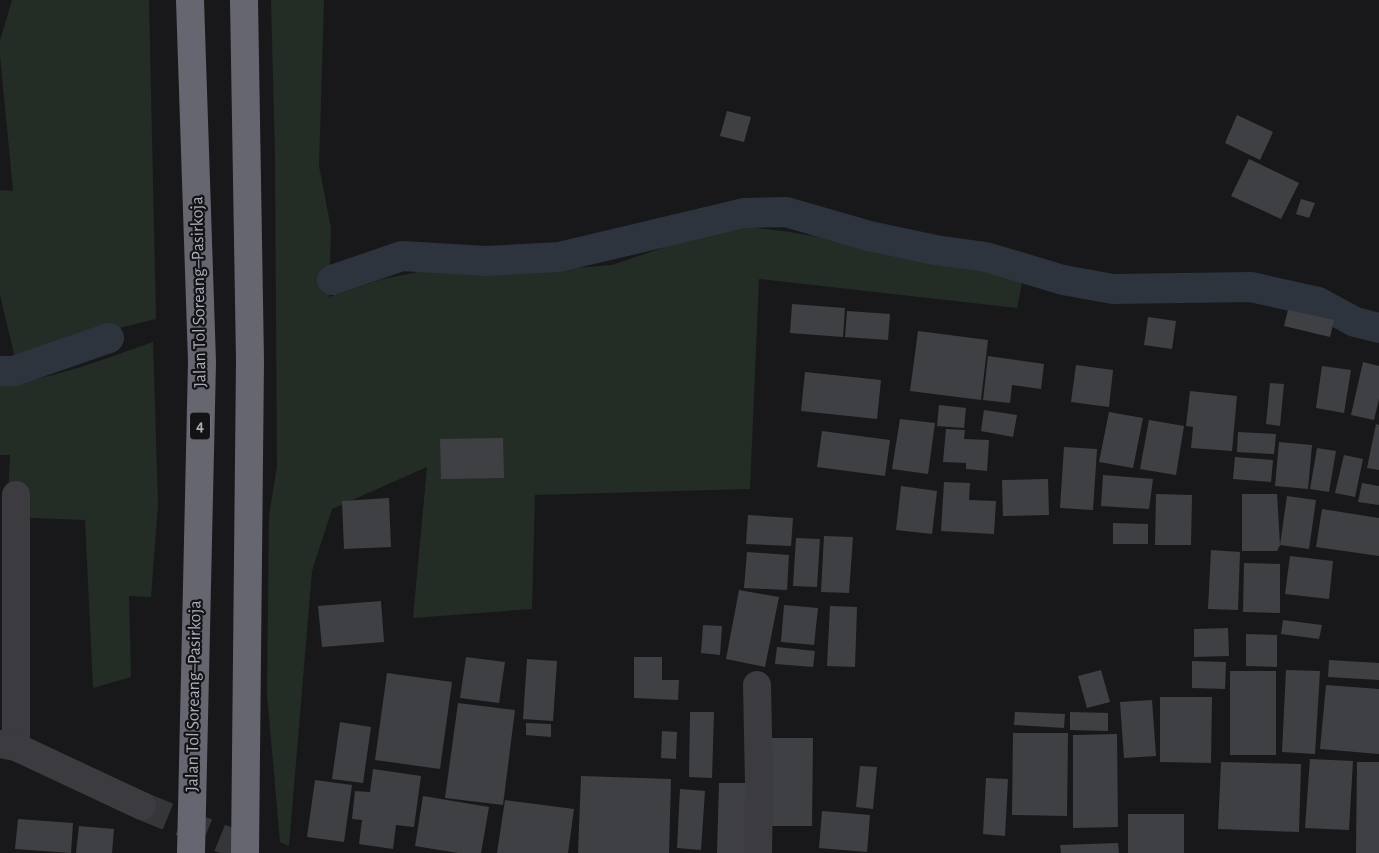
<svg xmlns="http://www.w3.org/2000/svg" width="1379" height="853" font-family="'Alegreya Sans',sans-serif">
  <style>
    .green { fill: #242c26 }
    .lines { fill: none; stroke-linecap: round; stroke-linejoin: round }
    .canal { stroke: #2e343d; stroke-width: 30 }
    .building { fill: #3f4043 }
    .minor-tunnel { stroke: #35363a; stroke-width: 28; stroke-dasharray: 28 14; stroke-linecap: butt }
    .minor { stroke: #3b3b40; stroke-width: 28 }
    .highway { stroke: #65666f; stroke-width: 28 }
    .labels { text-anchor: middle; dominant-baseline: central; stroke-width: 4.5; stroke-linejoin: round; paint-order: stroke }
    .shield { fill: #131315; stroke: #7d7e88; stroke-width: 1 }
    .shield-label { font-size: 16px; font-weight: bold; fill: #aaacb9 }
    .street-label { font-size: 18px; fill: #aaacb9; stroke: #131315 }
  </style>
  <rect width="100%" height="100%" fill="#18181a"/>
  <g class="green">
    <polygon points="12,0 149,0 156,319 90,335 15,358 0,295 0,190 13,191 0,55 0,41"/>
    <polygon points="271,0 324,0 319,166 331,228 329,297 383,279 418,272 537,271 612,265 674,244 749,227 790,232 873,247 1023,278 1017,308 759,279 750,489 535,495 532,609 413,618 427,467 332,509 312,571 289,846 280,842 267,694 269,516 277,466 275,156"/>
    <path d="M153,342L158,504L151,597L129,596L131,677L93,688L85,520L7,517L10,455H0V384C52,380 104,359 153,342Z"/>
  </g>
  <g class="lines">
    <g class="canal">
      <polyline points="332,280 402,256 486,261 559,257 744,213 786,212 869,236 935,250 986,257 1063,280 1113,289 1251,287 1318,302 1355,322 1379,328"/>
      <polyline points="0,371 14,371 109,338"/>
    </g>
  </g>
  <g class="building">
    <polygon points="727,111 751,117 744,142 720,136"/>
    <polygon points="1237,115 1273,132 1260,160 1225,143"/>
    <polygon points="1249,159 1299,183 1281,219 1231,196"/>
    <polygon points="1301,199 1315,203 1309,218 1296,214"/>
    <polygon points="792,304 845,308 843,337 790,333"/>
    <polygon points="1288,310 1334,320 1330,337 1284,326"/>
    <polygon points="847,311 890,314 888,340 845,337"/>
    <polygon points="1148,317 1176,321 1172,349 1144,345"/>
    <polygon points="918,331 988,340 981,400 910,391"/>
    <polygon points="988,356 1044,364 1041,389 1012,385 1010,403 983,400"/>
    <polygon points="1363,362 1379,366 1379,399 1374,420 1351,415"/>
    <polygon points="1076,365 1113,370 1109,407 1071,402"/>
    <polygon points="1322,366 1351,370 1344,413 1316,408"/>
    <polygon points="805,372 881,380 877,419 801,411"/>
    <polygon points="1270,383 1284,384 1280,426 1266,424"/>
    <polygon points="1190,391 1237,396 1232,451 1191,448 1193,427 1186,426"/>
    <polygon points="939,405 966,408 964,428 937,426"/>
    <polygon points="984,410 1017,415 1013,437 981,431"/>
    <polygon points="1109,412 1143,418 1133,468 1099,462"/>
    <polygon points="900,419 935,423 928,474 892,469"/>
    <polygon points="1149,420 1184,426 1176,475 1140,469"/>
    <polygon points="1376,424 1379,425 1379,470 1367,468"/>
    <polygon points="946,429 965,430 964,439 989,440 987,471 966,469 966,463 943,462"/>
    <polygon points="822,431 890,440 885,476 817,467"/>
    <polygon points="1238,432 1276,434 1274,454 1237,452"/>
    <polygon points="503,438 504,478 441,479 440,439"/>
    <polygon points="1279,442 1312,445 1308,489 1275,486"/>
    <polygon points="1064,447 1097,449 1093,510 1060,508"/>
    <polygon points="1317,448 1336,451 1329,492 1310,489"/>
    <polygon points="1344,455 1363,459 1355,497 1335,493"/>
    <polygon points="1235,457 1273,460 1271,482 1233,479"/>
    <polygon points="1103,475 1153,479 1149,509 1101,506"/>
    <polygon points="1048,479 1049,515 1003,516 1002,480"/>
    <polygon points="944,482 970,483 969,500 996,501 994,534 941,531"/>
    <polygon points="1362,483 1379,486 1379,505 1358,502"/>
    <polygon points="901,486 937,491 932,534 896,530"/>
    <polygon points="1156,494 1192,495 1191,545 1155,545"/>
    <polygon points="1242,494 1277,494 1280,545 1277,551 1242,551"/>
    <polygon points="1287,496 1316,500 1309,549 1280,545"/>
    <polygon points="389,498 391,547 344,549 342,501"/>
    <polygon points="1322,509 1379,518 1379,556 1316,547"/>
    <polygon points="748,515 793,518 791,546 746,544"/>
    <polygon points="1113,523 1148,524 1148,544 1113,544"/>
    <polygon points="824,536 853,537 849,593 821,592"/>
    <polygon points="796,538 820,539 817,587 793,586"/>
    <polygon points="1211,550 1240,552 1238,610 1208,609"/>
    <polygon points="747,552 789,555 787,590 744,588"/>
    <polygon points="1290,556 1333,561 1329,599 1285,594"/>
    <polygon points="1244,563 1280,564 1280,613 1243,612"/>
    <polygon points="739,590 779,597 765,667 726,659"/>
    <polygon points="381,601 384,642 322,647 318,606"/>
    <polygon points="784,605 818,608 814,645 781,642"/>
    <polygon points="830,606 857,607 855,667 827,666"/>
    <polygon points="1283,620 1322,625 1319,639 1281,634"/>
    <polygon points="703,625 722,626 720,655 701,653"/>
    <polygon points="1228,628 1229,656 1194,657 1194,629"/>
    <polygon points="1246,634 1277,635 1277,667 1246,666"/>
    <polygon points="777,647 815,651 813,667 775,664"/>
    <polygon points="466,657 505,662 499,703 460,698"/>
    <polygon points="634,657 662,657 662,680 679,680 678,700 634,698"/>
    <polygon points="527,659 557,661 553,721 523,719"/>
    <polygon points="1329,660 1379,663 1379,680 1328,677"/>
    <polygon points="1192,661 1226,662 1225,689 1192,688"/>
    <polygon points="1101,670 1110,702 1087,708 1078,676"/>
    <polygon points="1286,670 1320,671 1315,754 1282,752"/>
    <rect x="1230" y="671" width="46" height="84"/>
    <polygon points="387,673 452,682 440,769 375,760"/>
    <polygon points="1326,685 1379,689 1379,754 1320,749"/>
    <polygon points="1160,697 1212,697 1211,763 1160,762"/>
    <polygon points="1152,700 1156,756 1124,758 1120,702"/>
    <polygon points="458,703 515,710 503,805 445,798"/>
    <polygon points="690,712 714,712 712,778 689,777"/>
    <polygon points="1015,712 1065,714 1064,728 1014,725"/>
    <polygon points="1070,712 1108,713 1108,731 1070,730"/>
    <polygon points="340,722 371,727 363,783 332,779"/>
    <polygon points="526,723 551,724 551,737 526,735"/>
    <polygon points="662,731 677,732 676,759 661,758"/>
    <polygon points="1013,733 1068,733 1067,816 1012,815"/>
    <polygon points="1117,734 1118,827 1073,828 1073,735"/>
    <polygon points="767,738 813,738 812,826 767,826"/>
    <polygon points="1310,759 1353,761 1349,830 1305,828"/>
    <polygon points="1221,762 1301,764 1299,832 1218,829"/>
    <polygon points="1357,762 1379,762 1379,853 1356,853"/>
    <polygon points="860,766 877,767 873,809 856,807"/>
    <polygon points="373,769 421,776 414,827 396,825 393,849 359,844 362,820 352,819 355,791 370,792"/>
    <polygon points="581,776 671,779 669,853 578,853"/>
    <polygon points="986,778 1008,779 1005,836 983,834"/>
    <polygon points="315,780 352,785 344,842 307,837"/>
    <polygon points="719,783 753,783 751,853 717,853"/>
    <polygon points="680,789 705,791 701,850 677,848"/>
    <polygon points="423,796 489,807 481,853 458,853 415,846"/>
    <polygon points="505,800 574,809 568,853 497,853"/>
    <polygon points="822,811 870,815 867,852 819,848"/>
    <rect x="1128" y="814" width="56" height="39"/>
    <polygon points="18,819 73,823 71,853 15,849"/>
    <polygon points="79,826 114,829 112,853 76,853"/>
    <polygon points="1118,843 1119,853 1061,853 1060,845"/>
  </g>
  <g class="lines">
    <polyline class="minor-tunnel" points="142,806 257,853"/>
    <g class="minor">
      <polyline points="16,495 16,747"/>
      <polyline points="757,685 759,784 758,853"/>
      <polyline points="0,744 16,747 142,806"/>
    </g>
    <g class="highway">
      <polyline points="190,0 202,362 191,853"/>
      <polyline points="244,0 250,361 245,853"/>
    </g>
  </g>
  <g class="labels">
    <rect class="shield" x="190" y="412.5" width="20" height="27" rx="4"/>
    <g class="shield-label">
      <text x="200" y="426">4</text>
    </g>
    <g class="street-label">
      <text transform="translate(199 292) rotate(-91)">Jalan Tol Soreang–Pasirkoja</text>
      <text transform="translate(194 696) rotate(-89)">Jalan Tol Soreang–Pasirkoja</text>
    </g>
  </g>
</svg>
